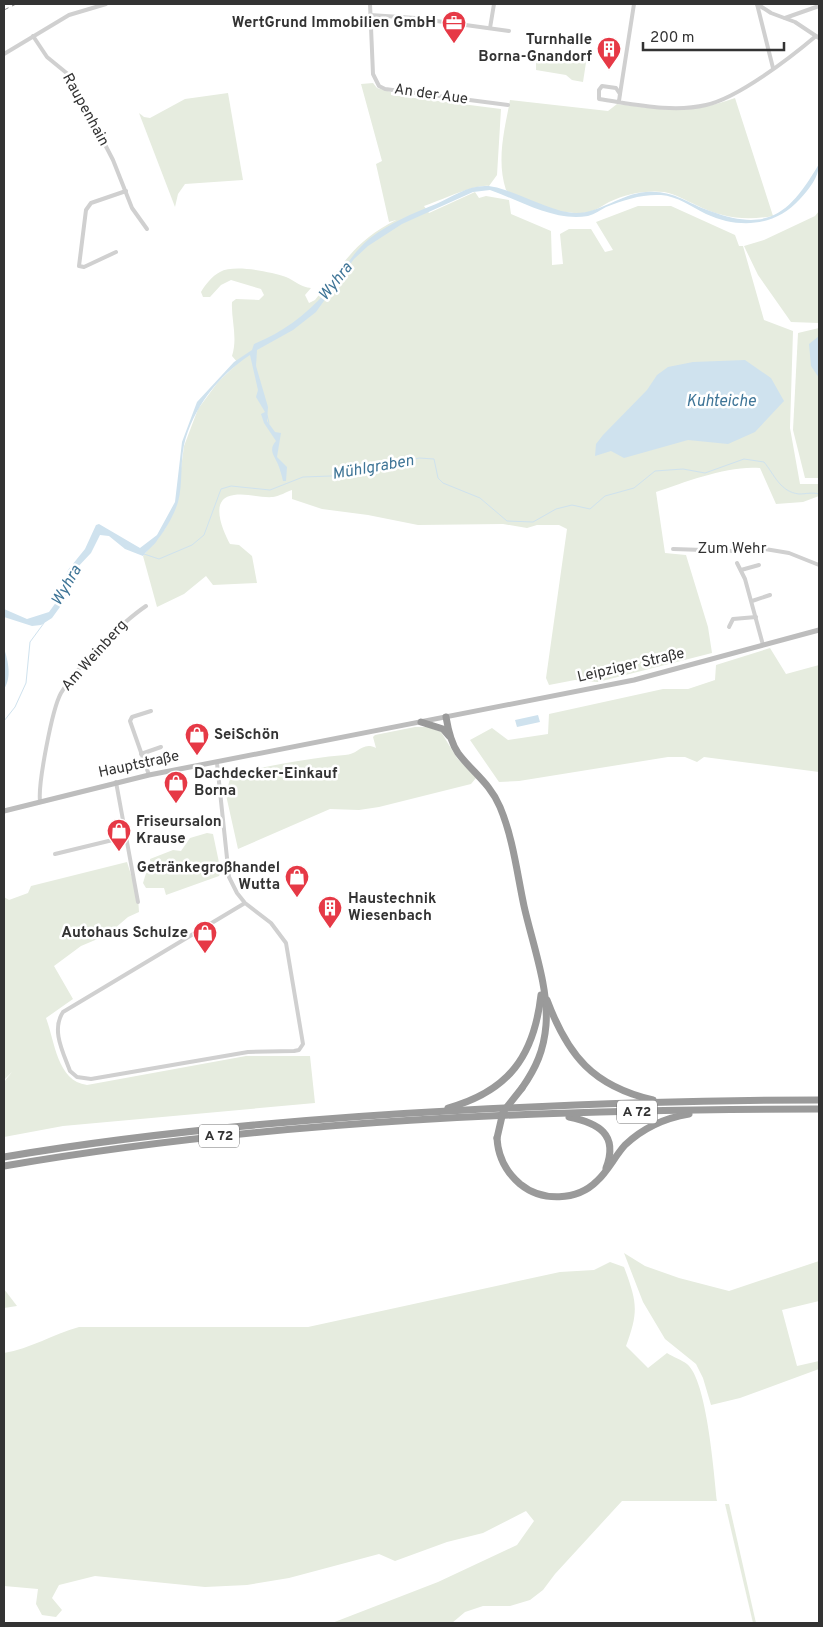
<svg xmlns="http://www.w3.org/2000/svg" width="823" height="1627" font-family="Overpass,sans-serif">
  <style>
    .green { fill: #e6ecdf }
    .water { fill: #cfe2ee }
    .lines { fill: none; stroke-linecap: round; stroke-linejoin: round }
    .stream { stroke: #cfe2ee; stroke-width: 1 }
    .street { stroke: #d0d0d0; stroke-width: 4 }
    .secondary { stroke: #bdbdbd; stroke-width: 5 }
    .highway { stroke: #9a9a9a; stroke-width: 7 }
    .rail { stroke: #888; stroke-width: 1; stroke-dasharray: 5 4; stroke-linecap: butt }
    .highway-bridge { stroke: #9a9a9a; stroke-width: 7 }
    .labels { text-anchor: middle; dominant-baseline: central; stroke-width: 5; stroke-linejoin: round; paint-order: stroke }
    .shield { fill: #fff; stroke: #707070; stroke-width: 1 }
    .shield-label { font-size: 14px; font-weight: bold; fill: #333 }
    .poi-label { font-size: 15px; font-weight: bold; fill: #333; stroke: #fff; text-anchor: end }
    .street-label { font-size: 15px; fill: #333; stroke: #fff }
    .water-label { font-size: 16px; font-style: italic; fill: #3f7597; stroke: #fff }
  </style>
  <rect width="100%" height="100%" fill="#fff"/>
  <g class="green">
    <polygon points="536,51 587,56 583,82 572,80 566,75 536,70"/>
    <path d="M373,83L377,88L391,92V95L501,109L497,175L489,186C474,184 440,201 424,206L429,213L475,192L479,198L486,196L509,200L511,214L551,231L552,265L563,264L560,234L569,229H591L605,252L613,250L596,222L638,206H671L735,235L739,246H743L764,320L793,331L790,428L800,484H819V496L803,502L776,504L760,468C729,465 685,482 656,492L665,553L686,555L708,627L712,653L598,682L575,680L549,685L546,678L567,529L559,525H537L527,528L503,524L418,525L368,515L322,509L292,499V490C286,492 280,496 273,497C260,498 247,493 234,495C208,498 223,531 230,544L239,545L252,556L257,583L213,585L206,576L184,594L157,607L143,556L165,529L176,506L184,446L198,409L218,382L238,363L232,356C238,337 231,320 232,302L236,299L259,300L264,295L261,289L231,280L221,285L210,297H203L201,292C205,285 212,276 220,272C234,264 271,272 286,277C295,281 301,287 311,288L305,295L309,303L315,300C343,265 353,242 396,220L389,222L376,164L382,161L361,84Z"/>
    <polygon points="228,93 243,180 185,184 178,194 175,207 139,113 144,117 150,118 185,99"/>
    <path d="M735,98L773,216C744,221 723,218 696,205C685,200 676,194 664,192C645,190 626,194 609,202C603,205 598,209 592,211C572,219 522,202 506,190C496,160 505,128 510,100L608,111L617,104C666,110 687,115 735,98Z"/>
    <polygon points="819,211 819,323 791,322 758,275 744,246 764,240 815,216"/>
    <polygon points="819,328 819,478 805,478 793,430 798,333"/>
    <polygon points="770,648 786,674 819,665 819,772 704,757 697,762 685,757 668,757 519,781 499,782 470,740 492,728 508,740 548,734 549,714 663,689 688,689 715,680 716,665"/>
    <path d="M415,727H428L441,732L457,758L476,778L471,784L379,807L359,810L330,809L238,849L226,795L231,774C269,766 307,758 345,755C358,755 362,741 376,748L373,737L375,735Z"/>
    <polygon points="207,833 213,834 221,872 219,876 166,895 164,888 146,888 143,883 147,870 151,867 150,859 173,850 181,851 190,838"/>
    <path d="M127,862L138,897L139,912L128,917L107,935L81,946L54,966L73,999L46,1018C55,1042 57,1081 87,1085L246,1056H310L315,1103L63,1126L4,1137V1082L12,1072L4,1080V897L9,900L28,893L31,886Z"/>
    <polygon points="624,1253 645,1266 679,1278 729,1291 819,1261 819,1301 782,1310 797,1366 819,1361 819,1369 740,1398 711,1405 703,1378 696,1364 665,1339 643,1302"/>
    <path d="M610,1262L624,1267C637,1302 639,1311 626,1346L648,1368L667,1353C673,1357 682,1360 687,1364C707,1380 714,1474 717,1501H622L555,1574L543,1590L530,1600L510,1606H483L465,1612L452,1623H332L438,1582L517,1545L534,1521L526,1511L483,1533L447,1542L395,1561L379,1554L289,1578L247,1585L205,1587L95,1576L59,1585L52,1598L62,1610L56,1617L42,1615L36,1604L38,1589L4,1586V1353C30,1349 53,1334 79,1327H308L560,1272L594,1270Z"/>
    <polygon points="4,1289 17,1306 4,1308"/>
    <polygon points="725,1504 729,1504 756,1623 753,1623"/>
  </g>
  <g class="water">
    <path d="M819,164C819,177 809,189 800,199C775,227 739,229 706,214C692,207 677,196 661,195C642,194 623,200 606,207C600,210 595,214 588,216C555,222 521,201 490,190L473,192L402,224L368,246L354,259L316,312L293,330L257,350L256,366L268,407L267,421L275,432L281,433L277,457L287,467L286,481H283C282,476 281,473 279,467C276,457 267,451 276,441L264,423L261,414L265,412L256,397L258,390L250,355C218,376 193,408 184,445C180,464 183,484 178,502C174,515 166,529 158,539C154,546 148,549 143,556L125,549L109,536L100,535L91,553L75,570L65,600L52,618L41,625L32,626L4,617V609L27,619L49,612L57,601L68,570L85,549L96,525L99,524L140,548L157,535L175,502L182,442L197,402L234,362L252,350L254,344C283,332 305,316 326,292C341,275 351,254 369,239C388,224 413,213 436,204C452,197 467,186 485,186C504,185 543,208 567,212C595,218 618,194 646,192C674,190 686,203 710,211C769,233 790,213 819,164Z"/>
    <polygon points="819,336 819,378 811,366 809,344"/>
    <polygon points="745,360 771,378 784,401 755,432 728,444 688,440 624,458 611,451 595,456 596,444 603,435 647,390 657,375 668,367 693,362"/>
    <path d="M4,648C8,661 12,677 4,689Z"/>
    <polygon points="538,715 540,722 517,727 515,720"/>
  </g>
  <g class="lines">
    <g class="stream">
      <polyline points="267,415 269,423"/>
      <path d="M144,554L159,559L192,545L204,535L221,489L231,486L270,490L303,477L331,476L375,464L399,463L419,458L434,459L438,478L443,483L480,498L507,521L533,522L556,509L572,505L590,509L605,496L634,488L655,471L683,469L705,473L744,459L764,462C774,474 780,492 799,494C806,494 812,492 819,494"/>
      <polyline points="4,721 15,707 26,683 30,642 44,623"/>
    </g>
    <g class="street">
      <polyline points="370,4 373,74 379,86 385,89 508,105"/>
      <polyline points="757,4 771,13 795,22 819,38"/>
      <polyline points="757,4 773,68"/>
      <polyline points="370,15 415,18 509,31"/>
      <polyline points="785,18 819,6"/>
      <polyline points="490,28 494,4"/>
      <polyline points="33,36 47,57 69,75 113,160 132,208 147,229"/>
      <polyline points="4,54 69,15 106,4"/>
      <polyline points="620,94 634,4"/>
      <path d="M619,101L620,94L616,88L602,86L599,90V99C634,104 672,113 706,105C738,98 790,58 816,36"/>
      <polyline points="116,252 84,267 79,266 86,210 91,203 126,191"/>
      <polyline points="673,549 734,551 765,549 789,553 819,565"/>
      <polyline points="737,563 745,579 763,645"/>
      <polyline points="741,570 759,565"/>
      <polyline points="752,601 770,595"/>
      <polyline points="729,627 733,619 756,617"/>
      <polyline points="141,754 161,747"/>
      <path d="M217,763L229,877L237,893L245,903L271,923L286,943L303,1044L299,1050L294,1051L248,1052L91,1079L77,1077L70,1071C63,1052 51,1030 63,1012L245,903"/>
      <polyline points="149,775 130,721 132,717 151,711"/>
      <polyline points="116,782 138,902"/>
      <path d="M40,801C38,784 52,709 61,693C77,667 121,623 146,606"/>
      <polyline points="55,854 125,837"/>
    </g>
    <polyline class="secondary" points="4,811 149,775 634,680 819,630"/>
    <g class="highway">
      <path d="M446,717C448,729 451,743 458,753C472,772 490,783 500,807C513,838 517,873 524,906C532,942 549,988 546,1025C544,1050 536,1068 522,1088"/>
      <polyline points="421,722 443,729 449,736"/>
      <path d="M547,1000C568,1056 593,1086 653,1100"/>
      <path d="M448,1108C509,1091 534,1056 541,995"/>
      <path d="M569,1117C598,1123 619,1134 606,1168"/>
      <path d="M497,1138C498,1157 506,1172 520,1184C542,1202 577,1201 597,1181C608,1171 615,1156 625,1145C643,1128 665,1118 689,1114"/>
      <path d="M4,1157C157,1131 311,1118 466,1110C583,1104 701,1100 819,1100"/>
      <path d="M4,1166C270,1120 550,1109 819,1109"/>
    </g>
    <polyline class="rail" points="4,10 16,4"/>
    <polyline class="highway-bridge" points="497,1138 503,1112 522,1088"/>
  </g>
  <defs>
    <symbol id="office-pin" viewBox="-11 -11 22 30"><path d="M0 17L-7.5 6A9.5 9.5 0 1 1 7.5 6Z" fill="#e63946" stroke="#fff"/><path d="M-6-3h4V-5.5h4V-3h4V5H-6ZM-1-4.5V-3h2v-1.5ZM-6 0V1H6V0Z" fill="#fff"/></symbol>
    <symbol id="building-pin" viewBox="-11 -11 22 30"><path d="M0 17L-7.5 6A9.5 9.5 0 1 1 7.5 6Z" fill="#e63946" stroke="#fff"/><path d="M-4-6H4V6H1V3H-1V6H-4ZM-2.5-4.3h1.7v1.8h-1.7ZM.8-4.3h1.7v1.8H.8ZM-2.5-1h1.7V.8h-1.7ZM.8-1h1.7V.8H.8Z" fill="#fff"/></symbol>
    <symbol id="shop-pin" viewBox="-11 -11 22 30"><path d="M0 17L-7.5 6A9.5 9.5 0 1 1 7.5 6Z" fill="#e63946" stroke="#fff"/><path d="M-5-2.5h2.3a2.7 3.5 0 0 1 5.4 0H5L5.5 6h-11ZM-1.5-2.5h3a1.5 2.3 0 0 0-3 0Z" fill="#fff"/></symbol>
  </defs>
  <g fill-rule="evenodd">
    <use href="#office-pin" x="440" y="9" width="28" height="38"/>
    <use href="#building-pin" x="595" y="35" width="28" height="38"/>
    <use href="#shop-pin" x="183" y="721" width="28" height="38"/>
    <use href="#shop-pin" x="162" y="769" width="28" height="38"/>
    <use href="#shop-pin" x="105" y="817" width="28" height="38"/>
    <use href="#shop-pin" x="283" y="863" width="28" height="38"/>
    <use href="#building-pin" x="316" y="894" width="28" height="38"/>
    <use href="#shop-pin" x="191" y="919" width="28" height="38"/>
  </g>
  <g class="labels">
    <g class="shield">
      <rect x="617" y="1100.5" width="40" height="23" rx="4"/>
      <rect x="199" y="1124.5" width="40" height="23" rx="4"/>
    </g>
    <g class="shield-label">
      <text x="637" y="1112">A 72</text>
      <text x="219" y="1136">A 72</text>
    </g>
    <g class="poi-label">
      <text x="436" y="23">WertGrund Immobilien GmbH</text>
      <text x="592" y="40">Turnhalle<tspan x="592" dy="17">Borna-Gnandorf</tspan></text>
      <text x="214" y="735" text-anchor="start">SeiSchön</text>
      <text x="194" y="774" text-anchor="start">Dachdecker-Einkauf<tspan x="194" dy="17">Borna</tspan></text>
      <text x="136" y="822" text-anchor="start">Friseursalon<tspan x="136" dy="17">Krause</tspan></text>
      <text x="280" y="868">Getränkegroßhandel<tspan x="280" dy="17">Wutta</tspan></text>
      <text x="348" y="899" text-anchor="start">Haustechnik<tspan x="348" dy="17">Wiesenbach</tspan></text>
      <text x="188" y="933">Autohaus Schulze</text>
    </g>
    <g class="street-label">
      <text transform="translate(431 95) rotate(8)">An der Aue</text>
      <text transform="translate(85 110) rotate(61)">Raupenhain</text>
      <text x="732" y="549">Zum Wehr</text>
      <text transform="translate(95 656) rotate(-48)">Am Weinberg</text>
      <text transform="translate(631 666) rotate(-13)">Leipziger Straße</text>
      <text transform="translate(139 765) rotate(-12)">Hauptstraße</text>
    </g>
    <g class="water-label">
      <text transform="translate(336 282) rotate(-51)">Wyhra</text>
      <text x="721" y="402">Kuhteiche</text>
      <text transform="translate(373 468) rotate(-10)">Mühlgraben</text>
      <text transform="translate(67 586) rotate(-60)">Wyhra</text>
    </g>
  </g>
  <rect width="823" height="1627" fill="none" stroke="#333333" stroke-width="10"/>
  <path d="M643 42v8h141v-8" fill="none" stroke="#333333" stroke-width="2.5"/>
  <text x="650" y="42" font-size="15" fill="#333333" stroke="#ffffff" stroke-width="4" paint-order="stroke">200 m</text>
</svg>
